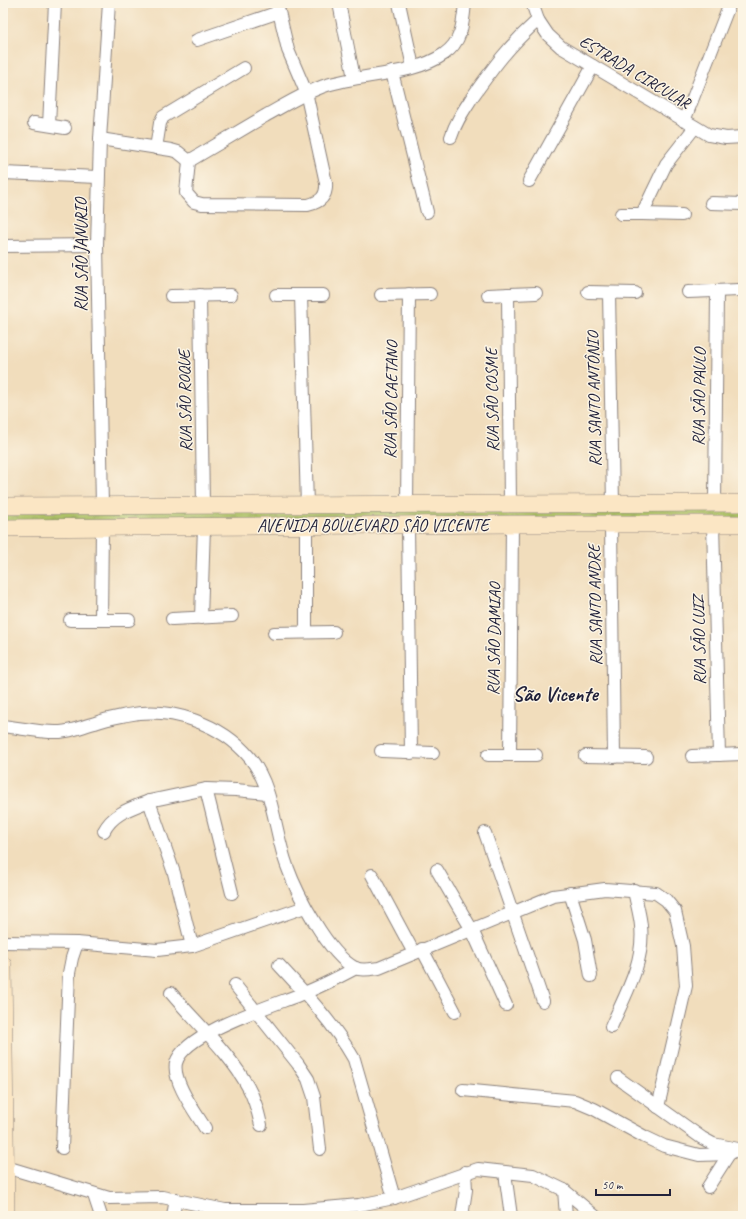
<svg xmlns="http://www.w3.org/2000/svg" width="746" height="1219" font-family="Caveat,sans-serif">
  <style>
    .park { fill: url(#park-crowns); stroke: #667150 }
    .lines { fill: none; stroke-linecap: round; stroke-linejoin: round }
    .street-casing { stroke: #8a807c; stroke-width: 14 }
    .secondary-casing { stroke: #8a807c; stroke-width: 18 }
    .street { stroke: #fff; stroke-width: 12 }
    .secondary { stroke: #fbe6c4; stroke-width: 17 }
    .labels { text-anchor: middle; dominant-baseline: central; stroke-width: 3; stroke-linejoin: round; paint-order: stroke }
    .street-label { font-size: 17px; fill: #22223b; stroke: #fcf5e5 }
    .district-label { font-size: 21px; font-weight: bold; fill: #22223b; stroke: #fcf5e5 }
  </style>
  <defs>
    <pattern id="park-crowns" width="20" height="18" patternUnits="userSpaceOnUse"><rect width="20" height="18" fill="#abc064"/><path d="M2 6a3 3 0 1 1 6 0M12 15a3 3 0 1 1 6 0" fill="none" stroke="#8b9c54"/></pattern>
  </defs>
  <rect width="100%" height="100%" fill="#fcf5e5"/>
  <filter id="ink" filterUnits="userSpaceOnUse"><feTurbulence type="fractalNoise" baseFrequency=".025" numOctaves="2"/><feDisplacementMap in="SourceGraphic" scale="8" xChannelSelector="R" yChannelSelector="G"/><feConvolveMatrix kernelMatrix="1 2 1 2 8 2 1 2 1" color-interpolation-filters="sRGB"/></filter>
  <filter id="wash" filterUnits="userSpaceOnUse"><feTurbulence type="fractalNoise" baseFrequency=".012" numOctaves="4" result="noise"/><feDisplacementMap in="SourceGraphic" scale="16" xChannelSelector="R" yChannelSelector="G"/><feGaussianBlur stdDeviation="0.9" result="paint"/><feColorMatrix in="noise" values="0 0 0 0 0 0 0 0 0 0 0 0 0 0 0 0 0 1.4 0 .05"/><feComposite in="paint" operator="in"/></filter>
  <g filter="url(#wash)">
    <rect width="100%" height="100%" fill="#f1ddbc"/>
    <polygon class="park" points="743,505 743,522 5,525 3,511"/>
  </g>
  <g filter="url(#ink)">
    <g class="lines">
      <defs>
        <g id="street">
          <polyline points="339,3 354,78"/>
          <polyline points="399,3 413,67"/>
          <polyline points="532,3 538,20 548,35 561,47 709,135 726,138 743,137"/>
          <polyline points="197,40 279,12"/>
          <polyline points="392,72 427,212"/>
          <polyline points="684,121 730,3"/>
          <polyline points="34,123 65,128"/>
          <polyline points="49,125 55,3"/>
          <path d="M451,137C456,121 464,110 473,96C495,65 509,46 538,20"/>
          <polyline points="100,139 171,150 178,152 189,161"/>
          <polyline points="156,148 160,123 163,117 244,68"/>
          <path d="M189,161L186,193L194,202L202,204L308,205C321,202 327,196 326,183L306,92L288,50L277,3"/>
          <path d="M189,161C214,146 240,131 265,116C285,105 305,92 327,85C362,74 415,75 444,54C462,42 463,23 465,3"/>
          <polyline points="3,173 98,177"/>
          <polyline points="529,181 593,66"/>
          <polyline points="711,203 743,204"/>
          <polyline points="621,214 642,214 666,164 695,127"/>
          <polyline points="642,214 682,215"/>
          <polyline points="3,246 97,245"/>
          <polyline points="588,292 635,293"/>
          <polyline points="688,292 739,290"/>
          <polyline points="609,293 613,504"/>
          <polyline points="508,294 510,505"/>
          <polyline points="200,295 203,506"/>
          <polyline points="276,295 323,295"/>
          <polyline points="301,295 307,506"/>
          <polyline points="381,295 430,294"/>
          <polyline points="488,295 536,293"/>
          <polyline points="171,296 231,295"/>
          <polyline points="715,503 717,291"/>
          <polyline points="407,505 409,294"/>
          <polyline points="102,506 97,245 100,139 109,3"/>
          <polyline points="713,524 719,755"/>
          <polyline points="408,525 411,753"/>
          <polyline points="611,525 614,757"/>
          <polyline points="201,618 204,526"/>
          <polyline points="172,619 232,616"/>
          <polyline points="70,620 129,620"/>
          <polyline points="101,620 102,526"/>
          <polyline points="306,632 306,525"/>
          <polyline points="274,633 334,632"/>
          <path d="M3,726C21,728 42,733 60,732C73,731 83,726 95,723C105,719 117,717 127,715C171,706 222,724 250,758C274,788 274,831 287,866C297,894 328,954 355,968C362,971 371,969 379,968L553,896L605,889L656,893L666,900L675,911L683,946L686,986L658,1107"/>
          <polyline points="381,751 433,753"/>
          <polyline points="488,755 536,755"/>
          <polyline points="510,755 512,524"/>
          <polyline points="585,756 646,757"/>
          <polyline points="692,756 742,754"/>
          <polyline points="206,789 232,893"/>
          <path d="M104,831C113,813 132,808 149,801"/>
          <polyline points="485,833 543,1001"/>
          <polyline points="437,870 472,930 506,1005"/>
          <polyline points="372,875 414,953"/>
          <polyline points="570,893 585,940 591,976"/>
          <polyline points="3,942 77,943 157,950 192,946 305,907"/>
          <polyline points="192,946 174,873 149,801 206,789 236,790 267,793"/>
          <polyline points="422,949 455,1012"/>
          <path d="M279,965C306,994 334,1024 354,1059L394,1198"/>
          <polyline points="235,985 298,1064 308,1079 314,1097 320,1149"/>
          <path d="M171,993C196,1023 230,1053 248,1087C255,1099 258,1112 261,1125"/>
          <path d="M611,1027C625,995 645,962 641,926C640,914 636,902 634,890"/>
          <polyline points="618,1078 702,1138 713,1144 738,1149"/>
          <polyline points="463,1090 575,1101 594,1109 645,1137 664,1146 699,1155 729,1154 738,1149"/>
          <path d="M205,1128C196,1113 172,1081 176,1063C184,1032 275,1005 304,993C322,986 339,977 356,968"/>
          <polyline points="62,1148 69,973 72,958 77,943"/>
          <polyline points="6,1167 109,1198 162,1197 225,1210 303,1210 359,1205 394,1198 478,1169 533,1175 564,1190 595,1216"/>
          <polyline points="505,1173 511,1216"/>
          <polyline points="708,1187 729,1154"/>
          <polyline points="564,1190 566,1216"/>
          <polyline points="94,1195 101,1216"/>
          <polyline points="173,1216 176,1199"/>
          <polyline points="462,1216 466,1190 465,1172"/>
        </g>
        <g id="secondary">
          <polyline points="3,506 743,503"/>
          <polyline points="3,528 512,524 743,524"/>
          <polyline points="3,965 6,1216"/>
        </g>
      </defs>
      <use href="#street" class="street-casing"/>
      <use href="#secondary" class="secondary-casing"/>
      <use href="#street" class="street"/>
      <use href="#secondary" class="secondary"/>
    </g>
  </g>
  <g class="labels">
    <g class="street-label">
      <text transform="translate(635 72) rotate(31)">ESTRADA CIRCULAR</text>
      <text transform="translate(81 255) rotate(-90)">RUA SĀO JANURIO</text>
      <text transform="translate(699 397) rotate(-89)">RUA SĀO PAULO</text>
      <text transform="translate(594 399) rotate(-91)">RUA SANTO ANTÔNIO</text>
      <text transform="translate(391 400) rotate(-89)">RUA SĀO CAETANO</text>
      <text transform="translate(492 400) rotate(-91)">RUA SĀO COSME</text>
      <text transform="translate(185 401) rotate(-91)">RUA SĀO ROQUE</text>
      <text x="373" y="525">AVENIDA BOULEVARD SÃO VICENTE</text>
      <text transform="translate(595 605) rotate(-91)">RUA SANTO ANDRE</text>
      <text transform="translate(494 639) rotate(-89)">RUA SĀO DAMIAO</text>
      <text transform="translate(699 640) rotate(-91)">RUA SĀO LUIZ</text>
    </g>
    <g class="district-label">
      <text x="555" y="694">São Vicente</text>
    </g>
  </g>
  <rect width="746" height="1219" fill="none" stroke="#fcf5e5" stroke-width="16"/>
  <path d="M596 1189v6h74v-6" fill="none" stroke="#22223b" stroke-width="2"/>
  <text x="602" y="1189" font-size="12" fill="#22223b" stroke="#fcf5e5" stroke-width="3" paint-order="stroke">50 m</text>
</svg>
